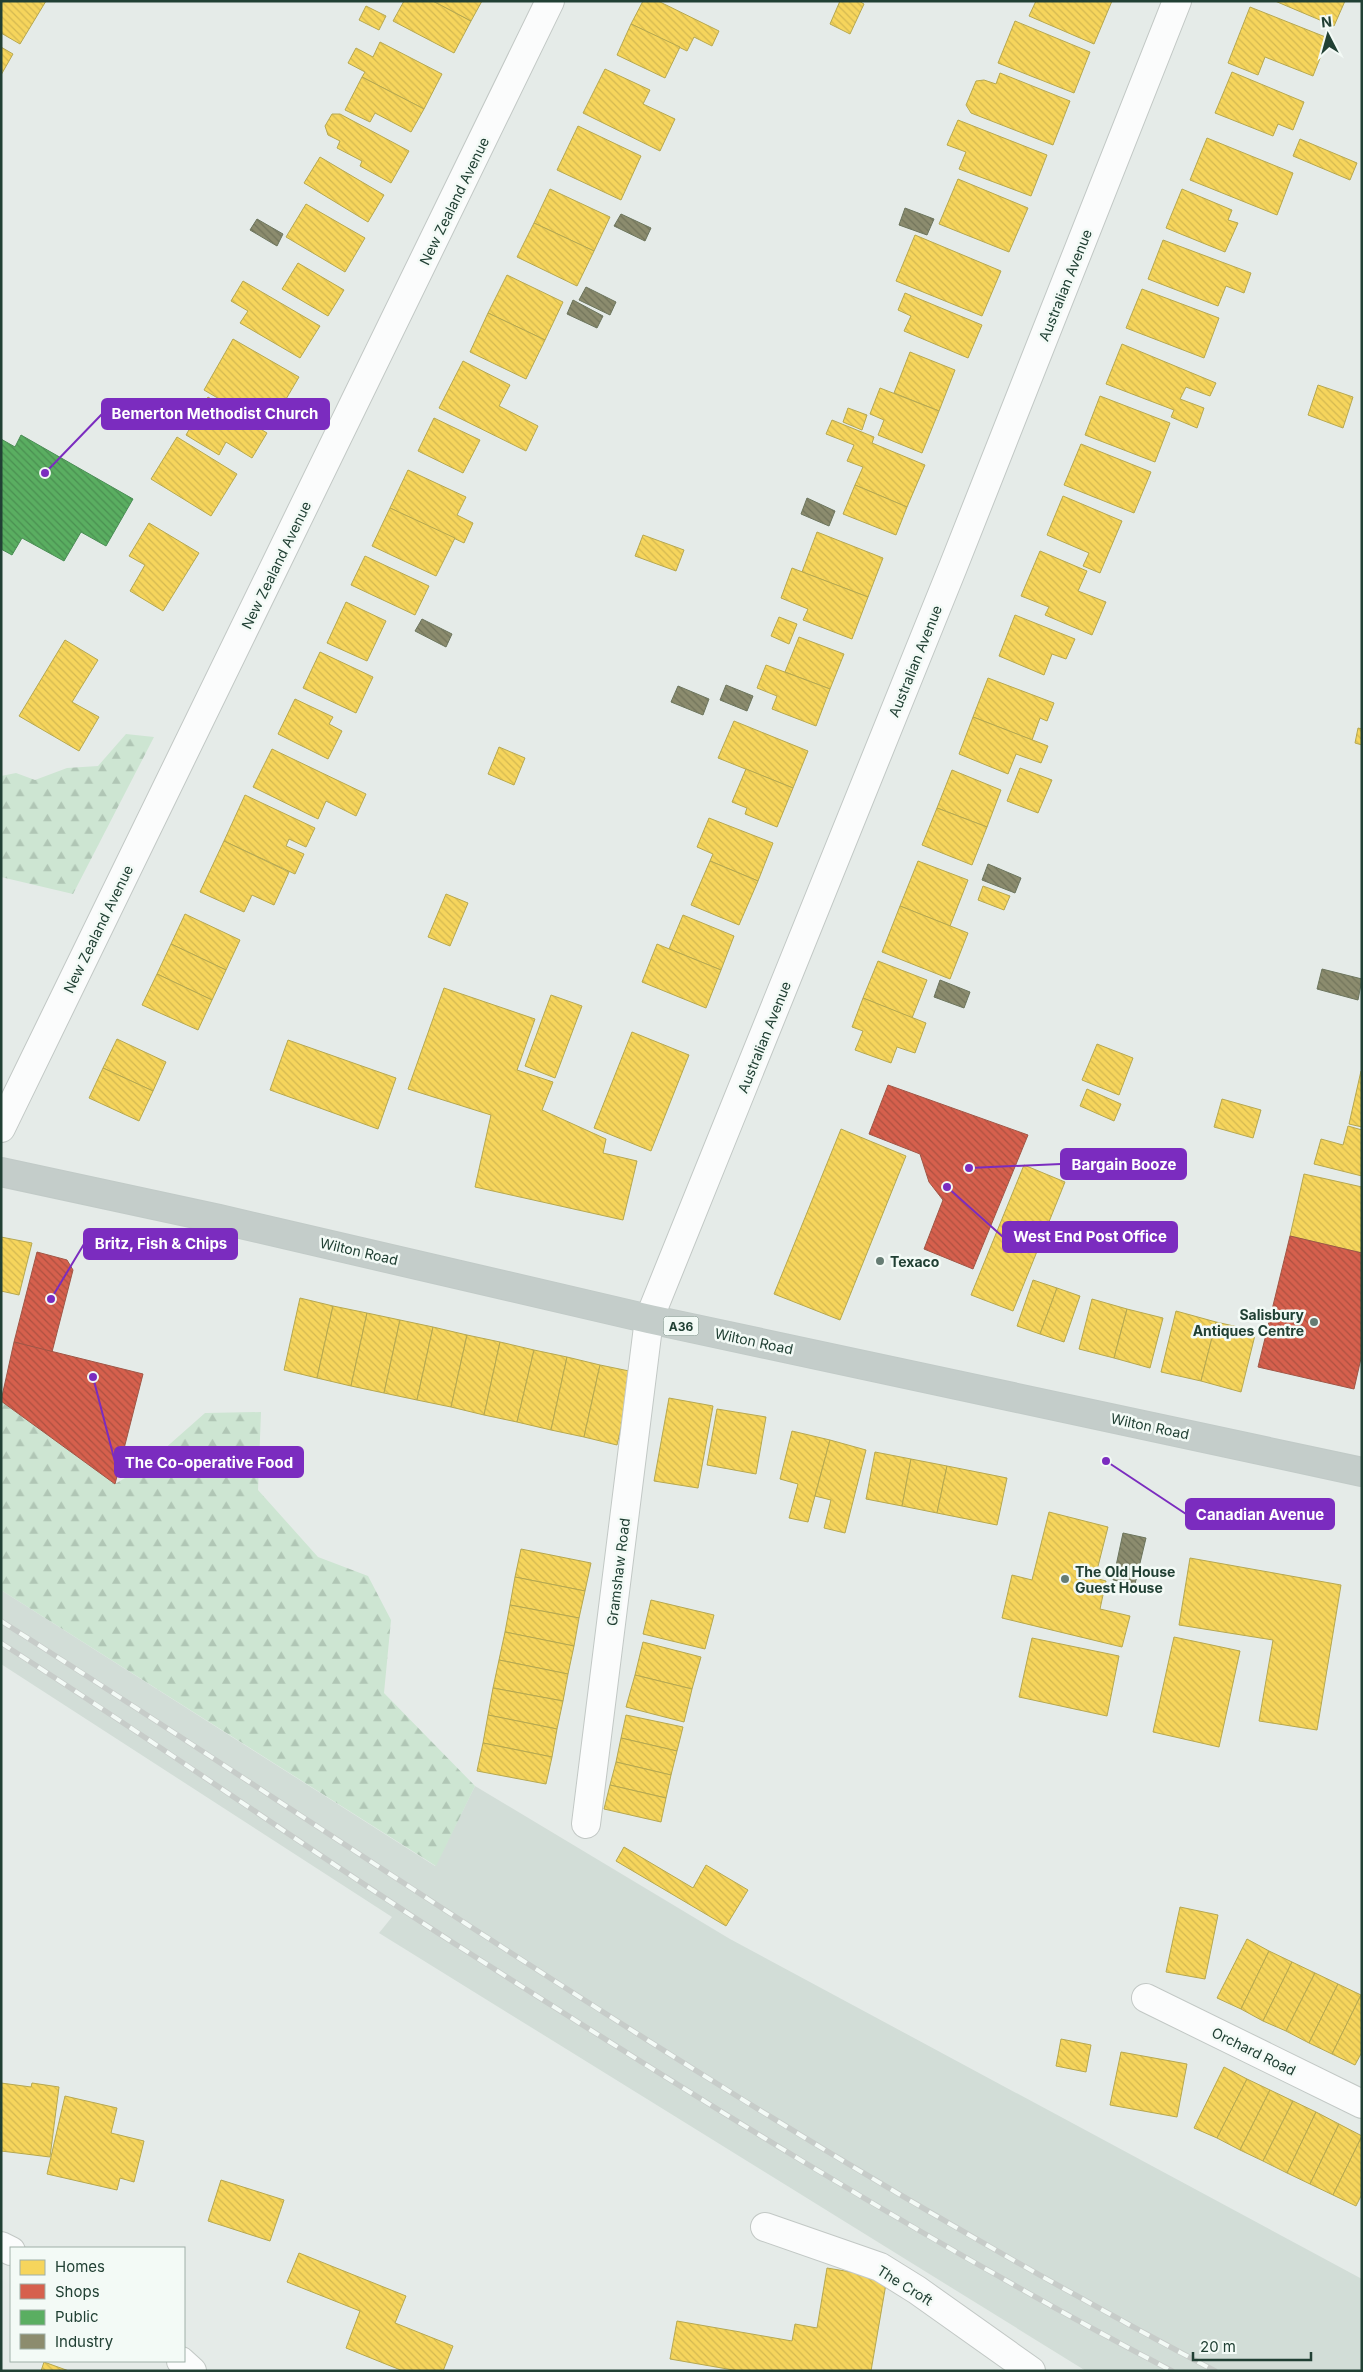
<svg xmlns="http://www.w3.org/2000/svg" width="1363" height="2372" font-family="Inter,sans-serif">
  <style>
    .built { fill: #d2ddd7 }
    .forest { fill: url(#forest-firs) }
    .homes { fill: url(#homes-back-hatch); stroke: #b6a850 }
    .shops { fill: url(#shops-back-hatch); stroke: #a05646 }
    .public { fill: url(#public-back-hatch); stroke: #498d54 }
    .industry { fill: url(#industry-back-hatch); stroke: #6c755d }
    .lines { fill: none; stroke-linecap: round; stroke-linejoin: round }
    .minor-casing { stroke: #c2c8c5; stroke-width: 30 }
    .tertiary-casing { stroke: #c2c8c5; stroke-width: 30 }
    .trunk-casing { stroke: #c1cac7; stroke-width: 30 }
    .minor { stroke: #fbfcfc; stroke-width: 28 }
    .tertiary { stroke: #fbfcfc; stroke-width: 28 }
    .trunk { stroke: #c4cdca; stroke-width: 28 }
    .rail-casing { stroke: #c7ccc9; stroke-width: 5.5 }
    .rail { stroke: #f3faf6; stroke-width: 4; stroke-dasharray: 11; stroke-linecap: butt }
    .poi-dot { fill: #667c73; stroke: #f3faf6; stroke-width: 2 }
    .labels { text-anchor: middle; dominant-baseline: central; stroke-width: 5; stroke-linejoin: round; paint-order: stroke }
    .shield { fill: #f3faf6; stroke: #60786e; stroke-width: 1 }
    .shield-label { font-size: 12px; font-weight: bold; fill: #214034 }
    .street-label { font-size: 14px; fill: #214034; stroke: #f3faf6 }
    .poi-label { font-size: 14px; font-weight: bold; fill: #214034; stroke: #f3faf6; text-anchor: start }
    .leader { fill: none; stroke: #7b2cbf; stroke-width: 2 }
    .callout-dot { fill: #7b2cbf; stroke: #f3faf6; stroke-width: 2 }
    .callout { fill: #7b2cbf; stroke: #7b2cbf; stroke-width: 2 }
    .callout-label { font-size: 15px; text-anchor: middle; font-weight: bold; fill: #fff }
  </style>
  <defs>
    <pattern id="forest-firs" width="22" height="20" patternUnits="userSpaceOnUse" patternTransform="scale(1.25)"><rect width="22" height="20" fill="#cde5d2"/><path d="M5 1l3.5 6h-7zM16 11l3.5 6h-7z" fill="#b0c6b5"/></pattern>
    <pattern id="homes-back-hatch" width="6" height="6" patternUnits="userSpaceOnUse" patternTransform="scale(1.25)"><rect width="6" height="6" fill="#f6d55c"/><path d="M-1 5l2 2M0 0l6 6M5-1l2 2" fill="none" stroke="#d3b851"/></pattern>
    <pattern id="shops-back-hatch" width="6" height="6" patternUnits="userSpaceOnUse" patternTransform="scale(1.25)"><rect width="6" height="6" fill="#d6604d"/><path d="M-1 5l2 2M0 0l6 6M5-1l2 2" fill="none" stroke="#ad5141"/></pattern>
    <pattern id="public-back-hatch" width="6" height="6" patternUnits="userSpaceOnUse" patternTransform="scale(1.25)"><rect width="6" height="6" fill="#5aae61"/><path d="M-1 5l2 2M0 0l6 6M5-1l2 2" fill="none" stroke="#4a8f51"/></pattern>
    <pattern id="industry-back-hatch" width="6" height="6" patternUnits="userSpaceOnUse" patternTransform="scale(1.25)"><rect width="6" height="6" fill="#8c8c6e"/><path d="M-1 5l2 2M0 0l6 6M5-1l2 2" fill="none" stroke="#72745b"/></pattern>
  </defs>
  <rect width="100%" height="100%" fill="#e5ebe8"/>
  <polygon class="built" points="1,1590 435,1866 475,1786 730,1939 1362,2279 1362,2371 1086,2371 379,1933 392,1917 1,1664"/>
  <g class="forest">
    <polygon points="126,734 154,737 73,894 1,877 1,776 16,773 35,780 67,768 98,766"/>
    <polygon points="1,1401 115,1484 145,1466 205,1413 261,1412 258,1490 318,1557 368,1576 391,1620 384,1693 475,1786 436,1866 1,1590"/>
  </g>
  <g class="homes">
    <polygon points="1,1 46,1 20,44 1,33"/>
    <polygon points="404,1 433,1 471,21 454,53 393,21"/>
    <polygon points="433,1 482,1 471,21"/>
    <polygon points="643,1 658,1 719,31 712,46 694,37 687,51 631,24"/>
    <polygon points="840,1 859,1 864,4 850,34 830,24"/>
    <polygon points="1036,1 1112,1 1094,44 1029,16"/>
    <polygon points="1275,1 1345,1 1334,26"/>
    <polygon points="366,6 386,16 379,30 359,20"/>
    <polygon points="1250,7 1328,38 1313,76 1265,57 1258,75 1228,63"/>
    <polygon points="1015,21 1090,52 1074,93 998,63"/>
    <polygon points="631,24 680,47 665,78 617,55"/>
    <polygon points="380,42 442,74 424,109 362,77 365,72 348,63 356,48 373,57"/>
    <polygon points="1,47 13,54 1,75"/>
    <polygon points="605,69 650,90 643,104 675,119 660,151 583,113"/>
    <polygon points="1232,72 1304,102 1293,130 1278,124 1273,136 1215,113"/>
    <polygon points="1000,73 1070,101 1053,145 971,113 966,105 976,81 984,80 996,84"/>
    <polygon points="362,77 424,109 411,132 375,113 370,122 345,110"/>
    <polygon points="332,114 340,114 409,151 391,183 360,166 362,161 337,148 340,141 328,135 325,126"/>
    <polygon points="958,120 1047,155 1031,196 959,169 966,152 947,145"/>
    <polygon points="578,126 641,156 621,200 557,170"/>
    <polygon points="1207,138 1293,173 1277,215 1190,180"/>
    <polygon points="1300,139 1357,163 1350,180 1293,156"/>
    <polygon points="320,157 384,195 368,222 304,183"/>
    <polygon points="958,179 1028,208 1009,252 939,224"/>
    <polygon points="550,189 610,217 594,251 534,223"/>
    <polygon points="1182,189 1232,210 1228,220 1238,223 1225,252 1166,228"/>
    <polygon points="306,204 365,238 345,272 286,237"/>
    <polygon points="534,223 594,251 577,286 517,257"/>
    <polygon points="915,235 1001,271 982,316 896,281"/>
    <polygon points="1163,240 1251,273 1244,293 1226,286 1218,306 1148,279"/>
    <polygon points="298,263 344,290 328,316 282,289"/>
    <polygon points="507,275 563,302 545,340 488,313"/>
    <polygon points="243,281 320,326 300,358 240,323 248,311 231,301"/>
    <polygon points="1142,289 1219,318 1204,358 1126,328"/>
    <polygon points="905,293 982,325 968,358 904,331 911,316 898,310"/>
    <polygon points="488,313 545,340 526,379 470,352"/>
    <polygon points="233,339 299,377 269,428 204,390"/>
    <polygon points="1122,344 1216,383 1210,396 1186,387 1180,399 1204,408 1197,428 1171,417 1174,410 1106,384"/>
    <polygon points="910,352 955,370 939,411 894,393"/>
    <polygon points="463,361 510,385 499,406 538,426 526,451 439,408"/>
    <polygon points="1318,385 1353,397 1343,428 1308,415"/>
    <polygon points="880,388 939,411 922,453 878,435 884,420 870,414"/>
    <polygon points="1100,396 1170,423 1155,462 1085,435"/>
    <polygon points="208,397 267,433 252,458 226,442 219,455 186,435"/>
    <polygon points="848,408 867,415 862,430 843,422"/>
    <polygon points="434,418 480,440 463,473 418,451"/>
    <polygon points="832,420 874,437 872,443 925,465 907,507 855,485 863,467 847,461 854,445 826,434"/>
    <polygon points="177,437 237,474 211,516 151,479"/>
    <polygon points="1081,444 1151,472 1134,513 1064,485"/>
    <polygon points="408,470 466,497 457,515 473,523 464,543 390,508"/>
    <polygon points="855,485 907,507 896,535 843,514"/>
    <polygon points="1063,496 1122,521 1100,573 1083,566 1089,553 1047,535"/>
    <polygon points="390,508 455,538 436,576 372,546"/>
    <polygon points="149,523 199,553 163,611 130,591 145,565 129,556"/>
    <polygon points="817,532 883,558 868,597 802,572"/>
    <polygon points="643,535 684,550 676,571 635,556"/>
    <polygon points="1040,551 1087,571 1078,591 1106,602 1092,635 1045,615 1049,607 1021,596"/>
    <polygon points="365,556 429,586 415,615 351,585"/>
    <polygon points="792,568 868,597 852,639 803,620 808,609 781,598"/>
    <polygon points="346,602 386,621 367,661 327,643"/>
    <polygon points="1015,615 1075,639 1066,659 1052,654 1044,675 999,656"/>
    <polygon points="779,617 797,624 789,644 771,636"/>
    <polygon points="799,637 844,654 830,689 785,672"/>
    <polygon points="65,640 98,660 72,702 99,717 79,751 19,716"/>
    <polygon points="320,652 373,677 356,713 303,688"/>
    <polygon points="766,665 830,689 816,726 772,709 777,696 757,688"/>
    <polygon points="988,678 1054,703 1047,721 1040,718 1032,740 973,717"/>
    <polygon points="295,699 333,717 329,724 342,731 328,759 278,734"/>
    <polygon points="973,717 1048,746 1041,763 1016,754 1008,774 959,754"/>
    <polygon points="734,721 808,751 793,788 718,758"/>
    <polygon points="1358,728 1362,729 1362,745 1355,743"/>
    <polygon points="499,747 525,758 514,785 488,774"/>
    <polygon points="272,749 366,794 356,816 326,801 318,819 253,787"/>
    <polygon points="1020,768 1052,780 1038,813 1007,801"/>
    <polygon points="746,769 793,788 777,827 745,814 747,808 732,802"/>
    <polygon points="952,770 1001,790 987,827 937,808"/>
    <polygon points="245,795 315,828 306,847 289,839 286,846 304,854 295,874 224,841"/>
    <polygon points="937,808 987,827 972,865 922,845"/>
    <polygon points="709,818 773,843 758,881 710,861 713,854 697,847"/>
    <polygon points="224,841 289,872 274,905 252,895 244,912 200,892"/>
    <polygon points="710,861 758,881 739,925 691,905"/>
    <polygon points="918,861 968,880 950,926 900,906"/>
    <polygon points="983,886 1010,896 1004,910 978,900"/>
    <polygon points="446,894 468,903 450,946 428,937"/>
    <polygon points="900,906 968,933 950,979 882,952"/>
    <polygon points="185,914 240,940 226,970 171,944"/>
    <polygon points="683,915 734,936 721,970 669,949"/>
    <polygon points="171,944 226,970 212,1000 157,974"/>
    <polygon points="657,944 721,970 706,1008 642,982"/>
    <polygon points="878,961 927,980 912,1018 863,998"/>
    <polygon points="157,974 212,1000 198,1030 142,1005"/>
    <polygon points="444,988 535,1019 517,1070 553,1082 542,1110 606,1139 603,1153 637,1161 623,1220 475,1187 491,1115 408,1089"/>
    <polygon points="551,995 582,1006 555,1078 525,1066"/>
    <polygon points="863,998 926,1023 915,1053 897,1047 891,1063 855,1050 863,1031 852,1027"/>
    <polygon points="632,1032 689,1055 651,1151 594,1128"/>
    <polygon points="117,1039 166,1062 153,1091 103,1068"/>
    <polygon points="288,1040 396,1078 378,1129 270,1090"/>
    <polygon points="1097,1044 1133,1058 1119,1095 1082,1080"/>
    <polygon points="103,1068 153,1091 139,1121 89,1098"/>
    <polygon points="1361,1071 1362,1071 1362,1127 1349,1124"/>
    <polygon points="1087,1089 1121,1104 1114,1121 1080,1106"/>
    <polygon points="1222,1099 1261,1110 1253,1138 1214,1127"/>
    <polygon points="1348,1126 1362,1130 1362,1176 1314,1164 1321,1139 1343,1145"/>
    <polygon points="841,1129 906,1156 840,1320 774,1294"/>
    <polygon points="1024,1165 1065,1182 1013,1311 971,1295"/>
    <polygon points="1304,1174 1362,1187 1362,1253 1290,1236"/>
    <polygon points="1,1237 32,1243 19,1295 1,1291"/>
    <polygon points="1033,1280 1057,1288 1040,1334 1017,1326"/>
    <polygon points="1057,1288 1080,1296 1064,1342 1040,1334"/>
    <polygon points="300,1298 333,1306 317,1378 284,1370"/>
    <polygon points="1092,1299 1127,1309 1114,1358 1079,1349"/>
    <polygon points="333,1306 367,1313 351,1386 317,1378"/>
    <polygon points="1127,1309 1163,1318 1150,1368 1114,1358"/>
    <polygon points="1176,1311 1216,1322 1201,1381 1161,1372"/>
    <polygon points="367,1313 400,1320 384,1393 351,1386"/>
    <polygon points="400,1320 433,1327 417,1400 384,1393"/>
    <polygon points="1216,1322 1256,1331 1241,1392 1201,1381"/>
    <polygon points="433,1327 467,1335 451,1407 417,1400"/>
    <polygon points="467,1335 500,1342 484,1415 451,1407"/>
    <polygon points="500,1342 534,1350 517,1422 484,1415"/>
    <polygon points="534,1350 567,1357 551,1430 517,1422"/>
    <polygon points="567,1357 600,1365 584,1437 551,1430"/>
    <polygon points="600,1365 634,1372 617,1445 584,1437"/>
    <polygon points="669,1398 713,1406 698,1488 654,1481"/>
    <polygon points="717,1409 766,1417 756,1474 707,1465"/>
    <polygon points="792,1431 830,1440 808,1522 789,1518 798,1484 780,1479"/>
    <polygon points="830,1440 866,1450 845,1533 824,1528 831,1500 815,1496"/>
    <polygon points="875,1452 911,1459 902,1506 866,1499"/>
    <polygon points="911,1459 947,1466 937,1513 902,1506"/>
    <polygon points="947,1466 1007,1478 997,1525 937,1513"/>
    <polygon points="1049,1512 1108,1527 1095,1578 1106,1581 1100,1609 1130,1616 1122,1647 1002,1618 1012,1575 1032,1580"/>
    <polygon points="521,1549 591,1563 585,1591 515,1577"/>
    <polygon points="1190,1558 1341,1585 1317,1730 1259,1721 1273,1640 1179,1625"/>
    <polygon points="515,1577 585,1591 579,1618 510,1605"/>
    <polygon points="651,1600 714,1615 705,1649 643,1634"/>
    <polygon points="510,1605 579,1618 574,1646 505,1632"/>
    <polygon points="505,1632 574,1646 568,1674 499,1660"/>
    <polygon points="1174,1637 1240,1651 1219,1747 1153,1732"/>
    <polygon points="1032,1638 1119,1656 1107,1716 1019,1697"/>
    <polygon points="643,1642 701,1657 692,1689 635,1675"/>
    <polygon points="499,1660 568,1674 563,1701 493,1688"/>
    <polygon points="635,1675 692,1689 684,1722 626,1707"/>
    <polygon points="493,1688 563,1701 557,1729 488,1715"/>
    <polygon points="488,1715 557,1729 552,1757 483,1743"/>
    <polygon points="626,1715 683,1727 677,1751 621,1738"/>
    <polygon points="621,1738 677,1751 671,1775 616,1762"/>
    <polygon points="483,1743 552,1757 546,1784 477,1771"/>
    <polygon points="616,1762 671,1775 666,1798 610,1785"/>
    <polygon points="610,1785 666,1798 661,1822 604,1809"/>
    <polygon points="624,1847 693,1888 706,1865 748,1890 726,1926 616,1861"/>
    <polygon points="1180,1907 1218,1915 1205,1979 1166,1972"/>
    <polygon points="1247,1939 1269,1951 1241,2009 1217,1998"/>
    <polygon points="1269,1951 1292,1962 1263,2021 1241,2009"/>
    <polygon points="1292,1962 1315,1973 1286,2031 1263,2021"/>
    <polygon points="1315,1973 1338,1984 1309,2043 1286,2031"/>
    <polygon points="1338,1984 1361,1995 1332,2054 1309,2043"/>
    <polygon points="1361,1995 1362,2052 1355,2065 1332,2054"/>
    <polygon points="1061,2039 1091,2045 1086,2072 1056,2066"/>
    <polygon points="1121,2052 1187,2064 1177,2117 1110,2105"/>
    <polygon points="1224,2067 1247,2079 1217,2138 1194,2128"/>
    <polygon points="1247,2079 1270,2090 1240,2150 1217,2138"/>
    <polygon points="1,2083 31,2087 32,2083 59,2087 50,2157 1,2151"/>
    <polygon points="1270,2090 1293,2101 1263,2161 1240,2150"/>
    <polygon points="65,2096 117,2108 111,2133 144,2141 134,2182 120,2178 117,2190 47,2174"/>
    <polygon points="1293,2101 1316,2112 1287,2173 1263,2161"/>
    <polygon points="1316,2112 1339,2124 1310,2184 1287,2173"/>
    <polygon points="1339,2124 1362,2136 1333,2195 1310,2184"/>
    <polygon points="1362,2136 1362,2194 1356,2206 1333,2195"/>
    <polygon points="221,2180 284,2200 270,2241 208,2221"/>
    <polygon points="299,2253 406,2296 395,2323 453,2346 443,2371 403,2371 346,2348 360,2311 287,2282"/>
    <polygon points="827,2268 887,2278 871,2371 739,2371 670,2359 677,2321 792,2341 795,2324 817,2328"/>
    <polygon points="44,2362 69,2371 41,2371"/>
  </g>
  <g class="shops">
    <polygon points="888,1085 1028,1135 973,1269 924,1249 943,1200 929,1182 920,1154 869,1134"/>
    <polygon points="1290,1236 1362,1253 1362,1354 1354,1389 1258,1367"/>
    <polygon points="37,1252 67,1260 73,1270 52,1352 14,1342"/>
    <polygon points="14,1342 143,1374 115,1484 1,1401"/>
  </g>
  <polygon class="public" points="21,435 133,499 106,546 81,532 64,561 22,538 12,555 1,549 1,439 15,447"/>
  <g class="industry">
    <polygon points="905,208 934,219 927,235 899,225"/>
    <polygon points="621,214 651,228 645,241 614,226"/>
    <polygon points="257,219 283,234 277,246 250,230"/>
    <polygon points="586,287 616,302 610,315 579,300"/>
    <polygon points="573,300 603,316 597,328 567,314"/>
    <polygon points="807,498 835,511 829,526 801,514"/>
    <polygon points="422,619 452,634 446,647 415,631"/>
    <polygon points="726,685 753,696 747,711 720,700"/>
    <polygon points="678,686 709,699 703,715 671,702"/>
    <polygon points="988,864 1021,878 1015,893 982,880"/>
    <polygon points="1322,969 1362,979 1358,1000 1317,989"/>
    <polygon points="940,980 970,992 964,1008 934,997"/>
    <polygon points="1123,1533 1146,1538 1135,1584 1113,1580"/>
  </g>
  <g class="lines">
    <defs>
      <g id="minor">
        <polyline points="1,1128 550,1"/>
        <polyline points="586,1824 649,1319 953,567 1177,1"/>
        <polyline points="1146,1998 1362,2104"/>
        <polyline points="765,2227 880,2267 917,2290 1031,2371"/>
      </g>
      <g id="tertiary">
        <polyline points="1,2246 11,2251"/>
        <polyline points="181,2361 192,2371"/>
      </g>
      <polyline id="trunk" points="1,1172 219,1219 649,1319 1362,1472"/>
    </defs>
    <use href="#minor" class="minor-casing"/>
    <use href="#tertiary" class="tertiary-casing"/>
    <use href="#trunk" class="trunk-casing"/>
    <use href="#minor" class="minor"/>
    <use href="#tertiary" class="tertiary"/>
    <use href="#trunk" class="trunk"/>
    <defs>
      <g id="rail">
        <path d="M1,1621C243,1775 480,1937 724,2088C884,2188 1048,2282 1215,2371"/>
        <path d="M1,1643C153,1740 300,1844 452,1942C687,2092 924,2241 1172,2371"/>
      </g>
    </defs>
    <use href="#rail" class="rail-casing"/>
    <use href="#rail" class="rail"/>
  </g>
  <g class="poi-dot">
    <circle cx="880" cy="1261" r="5"/>
    <circle cx="1314" cy="1322" r="5"/>
    <circle cx="1065" cy="1579" r="5"/>
  </g>
  <g class="labels">
    <rect class="shield" x="663.5" y="1316.5" width="35" height="19" rx="4"/>
    <g class="shield-label">
      <text x="681" y="1326">A36</text>
    </g>
    <g class="street-label">
      <text transform="translate(454 201) rotate(-64)">New Zealand Avenue</text>
      <text transform="translate(1065 285) rotate(-68)">Australian Avenue</text>
      <text transform="translate(276 565) rotate(-64)">New Zealand Avenue</text>
      <text transform="translate(915 661) rotate(-68)">Australian Avenue</text>
      <text transform="translate(98 929) rotate(-64)">New Zealand Avenue</text>
      <text transform="translate(764 1037) rotate(-68)">Australian Avenue</text>
      <text transform="translate(359 1251) rotate(13)">Wilton Road</text>
      <text transform="translate(754 1341) rotate(12)">Wilton Road</text>
      <text transform="translate(1150 1426) rotate(12)">Wilton Road</text>
      <text transform="translate(618 1572) rotate(-83)">Gramshaw Road</text>
      <text transform="translate(1254 2051) rotate(26)">Orchard Road</text>
      <text transform="translate(905 2285) rotate(32)">The Croft</text>
    </g>
    <g class="poi-label">
      <text x="890" y="1261">Texaco</text>
      <text x="1304" y="1314" text-anchor="end">Salisbury<tspan x="1304" dy="16">Antiques Centre</tspan></text>
      <text x="1075" y="1571">The Old House<tspan x="1075" dy="16">Guest House</tspan></text>
    </g>
  </g>
  <path class="leader" d="M45 473L102 414M969 1168L1061 1164M947 1187L1003 1237M51 1299L84 1244M93 1377L115 1462M1106 1461L1186 1514"/>
  <g class="callout-dot">
    <circle cx="45" cy="473" r="5"/>
    <circle cx="969" cy="1168" r="5"/>
    <circle cx="947" cy="1187" r="5"/>
    <circle cx="51" cy="1299" r="5"/>
    <circle cx="93" cy="1377" r="5"/>
    <circle cx="1106" cy="1461" r="5"/>
  </g>
  <g class="callout">
    <rect x="102" y="399" width="227" height="30" rx="5"/>
    <rect x="1061" y="1149" width="125" height="30" rx="5"/>
    <rect x="1003" y="1222" width="174" height="30" rx="5"/>
    <rect x="84" y="1229" width="153" height="30" rx="5"/>
    <rect x="115" y="1447" width="188" height="30" rx="5"/>
    <rect x="1186" y="1499" width="148" height="30" rx="5"/>
  </g>
  <g class="callout-label">
    <text x="215" y="419">Bemerton Methodist Church</text>
    <text x="1124" y="1170">Bargain Booze</text>
    <text x="1090" y="1242">West End Post Office</text>
    <text x="161" y="1249">Britz, Fish &amp; Chips</text>
    <text x="209" y="1468">The Co-operative Food</text>
    <text x="1260" y="1520">Canadian Avenue</text>
  </g>
  <rect width="1363" height="2372" fill="none" stroke="#214034" stroke-width="5"/>
  <rect x="10" y="2247" width="175" height="115" fill="#f3faf6" stroke="#9fb0a8"/>
  <rect x="20" y="2260" width="25" height="15" fill="#f6d55c" stroke="#9fb0a8"/>
  <text x="55" y="2272" font-size="15" fill="#214034">Homes</text>
  <rect x="20" y="2284" width="25" height="15" fill="#d6604d" stroke="#9fb0a8"/>
  <text x="55" y="2297" font-size="15" fill="#214034">Shops</text>
  <rect x="20" y="2310" width="25" height="15" fill="#5aae61" stroke="#9fb0a8"/>
  <text x="55" y="2322" font-size="15" fill="#214034">Public</text>
  <rect x="20" y="2334" width="25" height="15" fill="#8c8c6e" stroke="#9fb0a8"/>
  <text x="55" y="2347" font-size="15" fill="#214034">Industry</text>
  <g transform="translate(1328 35) rotate(354)" stroke="#f3faf6" stroke-width="4" paint-order="stroke">
  <path d="M0-4L9 19L0 12L-9 19Z" fill="#214034"/>
  <text y="-8" font-size="14" font-weight="bold" text-anchor="middle" fill="#214034">N</text>
  </g>
  <path d="M1193 2352v8h118v-8" fill="none" stroke="#214034" stroke-width="2.5"/>
  <text x="1200" y="2352" font-size="15" fill="#214034" stroke="#f3faf6" stroke-width="4" paint-order="stroke">20 m</text>
</svg>
